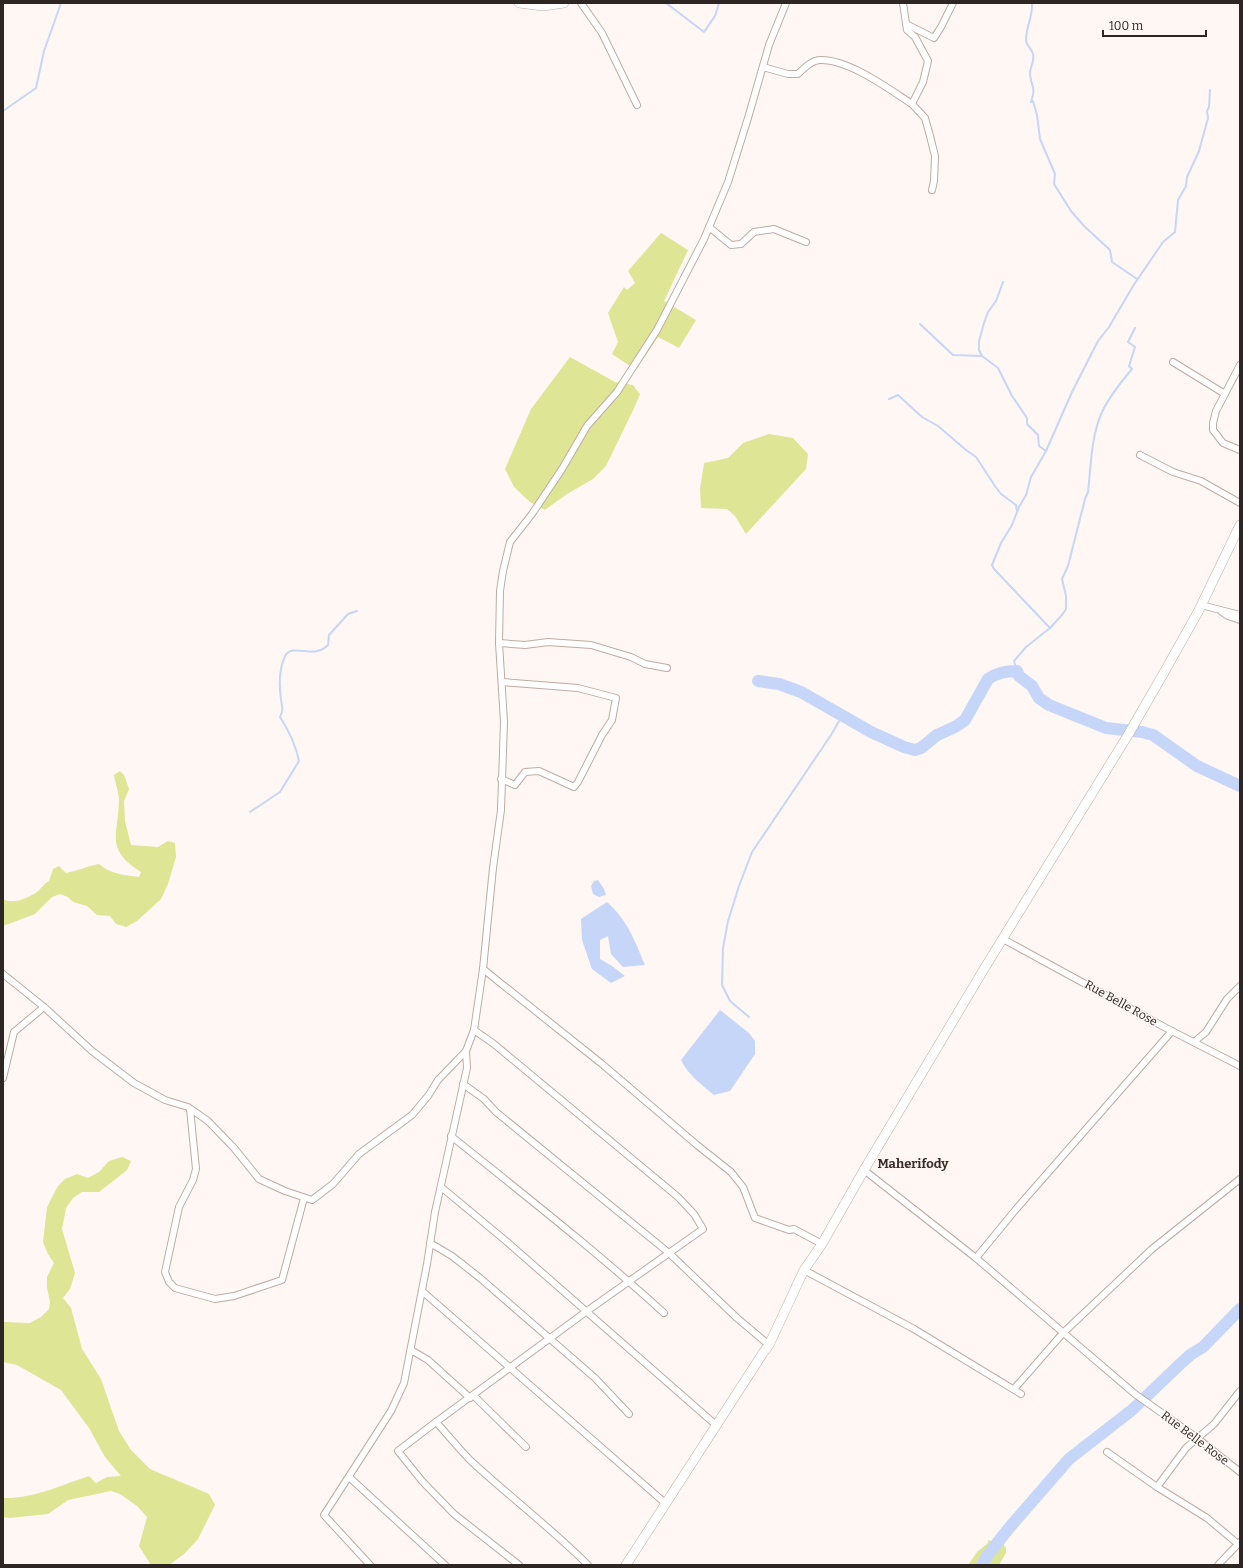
<svg xmlns="http://www.w3.org/2000/svg" width="1243" height="1568" font-family="Bitter,serif">
  <style>
    .green { fill: #dee594 }
    .water { fill: #c5d6f8 }
    .lines { fill: none; stroke-linecap: round; stroke-linejoin: round }
    .stream { stroke: #c5d6f8; stroke-width: 2 }
    .river { stroke: #c5d6f8; stroke-width: 12 }
    .street-casing { stroke: #beaba4; stroke-width: 8 }
    .secondary-casing { stroke: #beaba4; stroke-width: 10 }
    .street { stroke: #fff; stroke-width: 6 }
    .secondary { stroke: #fff; stroke-width: 9 }
    .labels { text-anchor: middle; dominant-baseline: central; stroke-width: 3; stroke-linejoin: round; paint-order: stroke }
    .street-label { font-size: 12px; fill: #2d2623; stroke: #fff7f4 }
    .neighbourhood-label { font-size: 13px; font-weight: bold; fill: #3b2c26; stroke: #fff7f4 }
  </style>
  <rect width="100%" height="100%" fill="#fff7f4"/>
  <g class="green">
    <polygon points="661,233 688,250 664,301 696,320 679,348 658,337 636,370 612,354 618,342 608,313 624,287 627,290 635,283 628,271"/>
    <polygon points="570,357 615,382 633,385 640,394 636,404 606,466 593,479 567,494 545,510 530,502 514,487 505,469 531,409"/>
    <polygon points="769,434 793,438 808,454 806,469 746,534 735,516 727,509 701,508 700,489 704,463 728,458 743,443"/>
    <path d="M120,771L124,775L129,789L124,801L125,821L131,845L158,847L168,841L175,843L176,857L168,884L161,899L137,921L126,927L116,924L110,916L97,915L87,906L73,902L68,897L60,894L52,897L35,914L3,926V899C13,905 28,898 37,892C42,888 42,885 49,881L53,869L59,866L66,873C78,871 87,866 99,864C110,874 124,875 139,877L141,872C105,849 118,836 119,800C119,792 115,783 114,775Z"/>
    <path d="M122,1157L131,1161L127,1170L99,1192H82L73,1198L66,1208L62,1229L75,1273L70,1289L63,1298L71,1308L82,1349L101,1379L119,1431L131,1450L150,1469L209,1494L215,1505L198,1539L184,1554L169,1565H151L139,1546L147,1517L137,1506L120,1494L111,1491L68,1500L48,1514L10,1518L3,1517V1498C33,1499 62,1485 89,1476L96,1483L107,1477L121,1476L105,1457L89,1428L61,1390L17,1365L3,1362V1322L30,1323L41,1317L49,1309L50,1302L47,1288V1277L54,1263L48,1254L43,1242L47,1207L58,1186L65,1179L77,1174L88,1178L99,1172L109,1161Z"/>
    <polygon points="988,1540 1003,1544 1006,1548 1006,1553 999,1565 968,1565 977,1552 988,1543"/>
  </g>
  <g class="water">
    <polygon points="598,880 604,889 606,895 599,897 593,894 591,886 594,881"/>
    <path d="M607,902C628,921 634,939 645,965L623,967L611,954L608,936L600,940V959L612,966L625,976L611,983L592,969L582,940L581,919Z"/>
    <path d="M720,1010L749,1033L755,1041V1054L730,1091L714,1095C701,1084 689,1076 681,1060Z"/>
  </g>
  <g class="lines">
    <g class="stream">
      <polyline points="666,3 704,32 715,16 719,3"/>
      <path d="M1032,3C1033,16 1026,27 1026,40C1026,45 1032,49 1033,54C1035,62 1029,68 1030,75C1032,89 1036,86 1031,102L1033,101L1037,115L1040,139L1055,174L1054,184L1071,211L1084,226L1110,250L1112,262L1137,279"/>
      <polyline points="3,111 36,88 44,51 61,3"/>
      <polyline points="1003,282 996,301 988,312 984,323 979,341 979,350 982,356 998,368 1012,396 1027,418 1027,424 1038,435 1039,446 1046,451"/>
      <polyline points="920,324 953,355 982,356"/>
      <polyline points="889,399 898,395 922,417 938,426 966,450 976,457 995,486 1001,494 1016,505 1017,511"/>
      <path d="M1050,628L1062,615L1066,609V596L1062,579L1068,566L1085,499L1088,492C1091,466 1091,436 1102,412C1109,397 1121,382 1132,369L1129,366L1135,347L1128,342L1135,328"/>
      <polyline points="1017,671 1014,661 1026,647 1050,628 994,569 992,565 1001,543 1012,525 1019,507 1026,495 1031,477 1046,451 1072,392 1098,341 1109,327 1133,286 1163,242 1175,232 1178,200 1186,186 1187,177 1199,151 1208,118 1207,111 1209,107 1210,90"/>
      <path d="M250,812L280,792L299,761C296,746 289,731 280,717C284,707 282,709 281,699C279,685 279,669 285,656C291,645 307,654 317,651C322,650 325,648 328,645L329,635L348,614L357,611"/>
      <polyline points="749,1017 730,1001 722,985 723,948 728,921 739,886 752,852 831,735 842,716"/>
    </g>
    <g class="river">
      <path d="M758,681L779,684L801,692L871,732L904,747L915,750L921,748L937,735L955,727L965,720L988,679C996,673 1006,671 1017,671L1019,676L1032,686L1039,698L1049,705L1106,728L1142,732L1153,735L1197,766L1240,786"/>
      <polyline points="982,1565 987,1556 1009,1528 1069,1459 1132,1410 1176,1368 1190,1355 1203,1347 1240,1309"/>
    </g>
    <defs>
      <g id="street">
        <polyline points="581,3 602,33 637,105"/>
        <polyline points="906,24 934,38 941,27 953,3"/>
        <path d="M763,67L788,74H798C804,68 812,60 821,60C850,60 889,89 912,104L923,82L928,61L915,37L907,30L903,3"/>
        <polyline points="912,104 925,118 930,136 935,156 934,181 932,190"/>
        <polyline points="709,227 731,245 741,244 754,232 774,229 806,242"/>
        <polyline points="1173,362 1225,394"/>
        <polyline points="1240,365 1216,411 1213,423 1213,430 1223,443 1240,450"/>
        <polyline points="1140,455 1173,472 1201,481 1240,503"/>
        <polyline points="1201,605 1240,615"/>
        <polyline points="1222,612 1228,616 1240,620"/>
        <polyline points="499,643 525,645 548,642 591,645 631,657 645,664 667,668"/>
        <polyline points="501,779 515,785 525,772 539,771 574,787 578,782 602,735 612,720 616,698 578,688 502,682"/>
        <polyline points="1003,939 1166,1028 1240,1066"/>
        <polyline points="483,969 602,1064 697,1145 731,1172 743,1187 755,1218 789,1230 794,1229 822,1244"/>
        <polyline points="3,974 44,1007"/>
        <polyline points="1194,1042 1206,1032 1227,999 1240,986"/>
        <polyline points="3,1078 14,1032 44,1007 92,1051 134,1083 165,1100 188,1107 208,1121 234,1148 259,1179 285,1191 312,1200 333,1184 359,1154 412,1115 428,1096 438,1080 466,1051 474,1030 483,969 493,868 501,810 504,722 499,643 500,591 503,571 510,542 532,514 562,469 587,426 617,392 657,330 704,239 728,182 748,118 769,45 786,3"/>
        <polyline points="463,1084 484,1099 496,1112 669,1253 737,1318 769,1345"/>
        <polyline points="190,1109 196,1169 193,1180 179,1207 165,1272 169,1282 175,1288 215,1299 234,1296 282,1280 304,1198"/>
        <path d="M451,1136C523,1194 596,1251 664,1313"/>
        <polyline points="864,1170 976,1258 1135,1394 1197,1438 1240,1472"/>
        <polyline points="441,1187 506,1241 716,1425"/>
        <polyline points="430,1243 452,1256 480,1278 595,1378 629,1414"/>
        <polyline points="976,1258 1017,1208 1172,1031"/>
        <polyline points="804,1270 914,1329 1021,1394"/>
        <polyline points="422,1291 665,1503"/>
        <polyline points="411,1350 428,1360 470,1398"/>
        <polyline points="1014,1389 1063,1333 1152,1249 1240,1179"/>
        <polyline points="473,1395 526,1447"/>
        <polyline points="436,1422 587,1311 703,1229 694,1214 678,1197 494,1044 474,1030"/>
        <polyline points="1107,1452 1157,1487 1207,1518 1238,1544"/>
        <polyline points="349,1477 445,1565"/>
        <polyline points="1157,1487 1186,1448 1214,1424 1240,1391"/>
        <polyline points="370,1565 324,1515 391,1411 404,1383 427,1264 435,1212 467,1068 466,1051"/>
        <path d="M519,1565L454,1514L422,1481L398,1451L436,1422C448,1435 459,1449 471,1461C509,1496 551,1528 588,1565"/>
        <polyline points="1218,1565 1240,1542"/>
      </g>
      <g id="secondary">
        <polyline points="519,3 543,6 564,3"/>
        <polyline points="626,1565 763,1353 769,1345 804,1270 822,1244 864,1170 984,969 1128,735 1166,669 1198,612 1240,525"/>
      </g>
    </defs>
    <use href="#street" class="street-casing"/>
    <use href="#secondary" class="secondary-casing"/>
    <use href="#street" class="street"/>
    <use href="#secondary" class="secondary"/>
  </g>
  <g class="labels">
    <g class="street-label">
      <text transform="translate(1121 1003) rotate(29)">Rue Belle Rose</text>
      <text transform="translate(1195 1438) rotate(37)">Rue Belle Rose</text>
    </g>
    <g class="neighbourhood-label">
      <text x="913" y="1163">Maherifody</text>
    </g>
  </g>
  <rect width="1243" height="1568" fill="none" stroke="#2d2623" stroke-width="8"/>
  <path d="M1103 30v6h103v-6" fill="none" stroke="#2d2623" stroke-width="2"/>
  <text x="1109" y="30" font-size="12" fill="#2d2623" stroke="#fff7f4" stroke-width="3" paint-order="stroke">100 m</text>
</svg>
